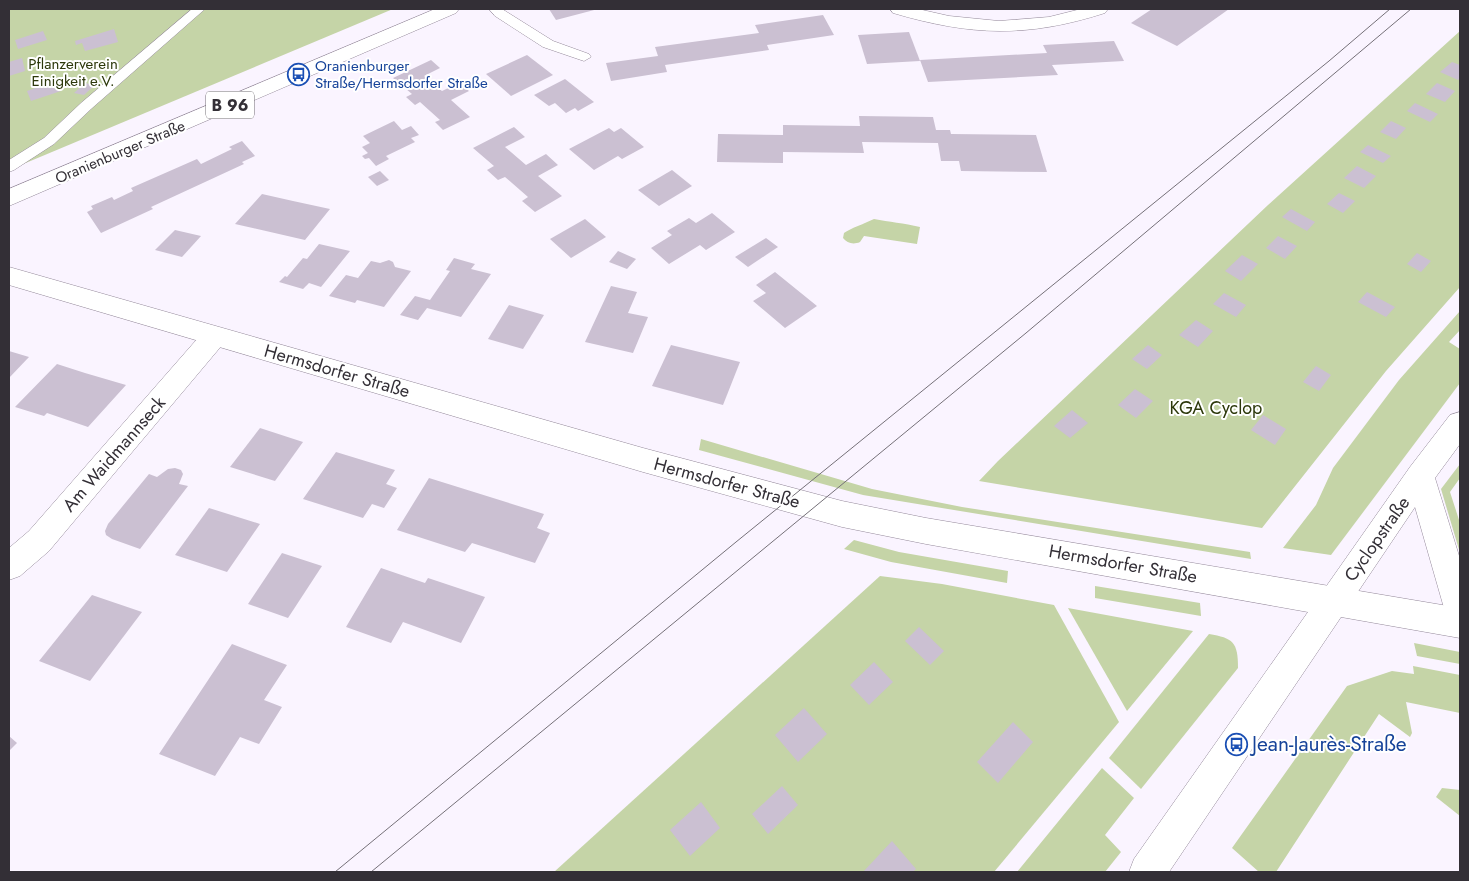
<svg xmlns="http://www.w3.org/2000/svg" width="1469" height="881" font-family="Jost,sans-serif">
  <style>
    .green { fill: #c5d4a7 }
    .building { fill: #cbc0d2 }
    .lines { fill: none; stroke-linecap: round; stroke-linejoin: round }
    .lane-casing { stroke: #94899a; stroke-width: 1 }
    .street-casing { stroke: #94899a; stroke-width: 1 }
    .secondary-casing { stroke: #94899a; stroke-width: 1 }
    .primary-casing { stroke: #94899a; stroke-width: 1 }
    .lane { fill: #fff; fill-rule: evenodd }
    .street { fill: #fff; fill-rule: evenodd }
    .secondary { fill: #fff; fill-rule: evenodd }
    .primary { fill: #fff; fill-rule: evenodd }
    .tram { stroke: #757078; stroke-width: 1 }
    .labels { text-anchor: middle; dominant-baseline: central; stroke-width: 4; stroke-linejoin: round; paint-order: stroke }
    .far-park-label { font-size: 15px; fill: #2c380a; stroke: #fff }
    .far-transit-label { font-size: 15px; fill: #164399; stroke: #fff; text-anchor: start }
    .far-street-label { font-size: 15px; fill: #332f36; stroke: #fff }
    .shield { fill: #fff; stroke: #706d72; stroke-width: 1 }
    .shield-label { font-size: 16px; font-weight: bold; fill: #332f36 }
    .street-label { font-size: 18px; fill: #332f36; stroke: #fff }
    .park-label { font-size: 18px; fill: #2c380a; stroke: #fff }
    .near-transit-label { font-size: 21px; fill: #164399; stroke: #fff; text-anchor: start }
  </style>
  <rect width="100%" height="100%" fill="#faf4ff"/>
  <g class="green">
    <polygon points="9,9 393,9 9,170"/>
    <polygon points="1460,31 1460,287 1386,371 1262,528 979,481 998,461 1268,205"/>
    <path d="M874,219C889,222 904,223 920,227L917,244L864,236L860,242C853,245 847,243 843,238L844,233C849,229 866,223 874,219Z"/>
    <polygon points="1460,311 1460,330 1449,342 1460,349 1460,383 1331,555 1283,548 1316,505 1333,468 1399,380"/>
    <polygon points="701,439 872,489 962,507 1250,552 1251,559 863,495 699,450"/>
    <polygon points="1460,464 1460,478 1450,492 1460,523 1460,553 1441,489"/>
    <polygon points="854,540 899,552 1008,571 1007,583 891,562 844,549"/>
    <polygon points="880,576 942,584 1054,605 1119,722 994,872 554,872"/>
    <polygon points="1095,586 1200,603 1201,616 1095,598"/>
    <polygon points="1068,608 1193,631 1127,711"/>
    <path d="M1209,634C1233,638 1238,642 1238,668L1141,789L1109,758Z"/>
    <polygon points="1414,643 1460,652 1460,664 1417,656"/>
    <polygon points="1413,666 1460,675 1460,713 1406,702 1412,733 1410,737 1379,714 1276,872 1259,872 1232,848 1347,686 1392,671 1414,674"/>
    <polygon points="1102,768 1134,798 1105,835 1121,852 1105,872 1017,872"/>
    <polygon points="1442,788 1460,790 1460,816 1436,797"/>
  </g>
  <g class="building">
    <polygon points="549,9 598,9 556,20"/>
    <polygon points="1152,9 1229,9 1177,46 1131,23"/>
    <polygon points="823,15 834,35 767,45 769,50 665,65 667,72 611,81 606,63 658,56 655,47 759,33 755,25"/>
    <polygon points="114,29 118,42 85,51 82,43 76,45 75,41"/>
    <polygon points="43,31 47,40 18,49 15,40"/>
    <polygon points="909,32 920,61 867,64 858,35"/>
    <polygon points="1114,41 1124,61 1052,65 1058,75 928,82 920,60 1047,53 1043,45"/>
    <polygon points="527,55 553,75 511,96 486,74"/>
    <polygon points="22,58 25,71 9,76 9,62"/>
    <polygon points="431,60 440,68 424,76 442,91 459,83 469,91 451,100 470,117 443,130 435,122 440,120 420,102 415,105 406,97 412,94 393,78"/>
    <polygon points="1452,62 1460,65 1460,78 1458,80 1440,72"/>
    <polygon points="565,79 594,102 578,111 575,108 566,113 555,103 549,106 534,95"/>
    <polygon points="56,81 61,91 31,101 27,91"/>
    <polygon points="85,83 95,85 84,95 74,93"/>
    <polygon points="1437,83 1455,91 1445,102 1426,94"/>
    <polygon points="1415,103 1438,114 1430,122 1407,111"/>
    <polygon points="859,116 933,117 936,130 950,130 951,134 1036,135 1047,172 961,171 959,161 941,161 938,143 862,142 864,153 783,152 783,163 717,162 718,134 783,135 783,125 860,126"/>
    <polygon points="394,121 402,130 411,126 419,135 411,138 415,142 386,156 389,159 376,166 369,158 365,159 362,156 368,153 362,147 370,143 363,136"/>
    <polygon points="1391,121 1406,128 1396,139 1380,132"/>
    <polygon points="514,127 525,137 505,147 526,165 546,154 558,165 538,176 562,196 535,212 522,201 528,197 505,177 498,180 487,170 494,166 473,148"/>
    <polygon points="609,128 614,132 621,128 644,147 622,159 618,156 594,170 569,149"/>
    <polygon points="242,141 255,156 242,162 244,164 151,207 153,209 101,233 87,212 93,209 91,206 112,197 114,200 133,191 131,188 197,159 201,164 232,149 229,147"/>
    <polygon points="1368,145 1391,156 1383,163 1360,152"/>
    <polygon points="1357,166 1376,176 1364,188 1344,178"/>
    <polygon points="672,170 692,186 659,206 638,190"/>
    <polygon points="380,171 389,180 377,186 368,177"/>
    <polygon points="1339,193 1355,201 1343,213 1327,204"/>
    <polygon points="262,194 293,201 330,209 305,240 235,224"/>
    <polygon points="1291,209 1315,222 1307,231 1282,217"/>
    <polygon points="712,213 735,232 706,250 700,245 669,264 651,248 672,235 667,231 689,218 696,223"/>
    <polygon points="585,219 606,237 571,258 550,239"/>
    <polygon points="175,230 201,236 182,257 155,250"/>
    <polygon points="1278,236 1297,246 1285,259 1266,248"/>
    <polygon points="766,238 778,247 748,267 735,257"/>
    <polygon points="319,244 350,251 321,287 309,283 303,289 279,282 285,276 287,277 303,258 307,259"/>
    <polygon points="618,251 636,259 627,269 609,262"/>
    <polygon points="1417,253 1431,261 1421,272 1407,264"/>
    <polygon points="1242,255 1258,264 1241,281 1225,271"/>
    <polygon points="454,258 475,264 471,269 491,274 461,317 427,308 418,320 400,315 415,296 430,300 450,271 446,270"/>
    <polygon points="389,260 393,262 395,267 411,271 384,307 357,300 355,303 329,296 346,275 358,278 371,261 380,263"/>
    <polygon points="775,272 817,306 785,328 753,301 766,293 756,285"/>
    <polygon points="611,286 637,292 628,313 648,317 633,353 585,342"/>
    <polygon points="1367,292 1395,307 1386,317 1358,302"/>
    <polygon points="1224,293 1246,305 1236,317 1213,304"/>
    <polygon points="509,305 544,315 523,349 488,339"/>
    <polygon points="1196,320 1213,331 1198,347 1179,335"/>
    <polygon points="671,345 740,362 723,405 652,386"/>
    <polygon points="1148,345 1162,355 1147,369 1132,359"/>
    <polygon points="9,351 29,357 9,378"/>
    <polygon points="57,364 85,373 126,385 88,427 47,413 44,416 15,407"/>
    <polygon points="1316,366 1331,375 1319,391 1303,382"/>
    <polygon points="1135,389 1153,401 1136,418 1118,405"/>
    <polygon points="1072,410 1088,423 1070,438 1054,426"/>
    <polygon points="1263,415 1286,429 1275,445 1251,430"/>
    <polygon points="260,428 303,442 275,481 230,467"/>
    <polygon points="336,452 395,470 386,484 397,488 384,508 372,504 363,518 303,499"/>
    <polygon points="175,468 181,470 183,474 179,484 188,486 140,549 112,539 106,535 105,531 108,524 149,474 157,477 168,469"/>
    <polygon points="429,478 544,514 537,528 550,533 535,563 472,543 465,552 397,530"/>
    <polygon points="209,508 260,524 227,572 175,555"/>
    <polygon points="282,553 322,566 288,618 248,604"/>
    <polygon points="381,568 425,583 428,578 485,597 461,643 403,622 391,643 346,627"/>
    <polygon points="92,595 142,612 90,681 39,661"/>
    <polygon points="919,627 944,651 930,665 905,641"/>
    <polygon points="232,644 287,665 264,700 282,707 259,744 240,737 215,776 159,754"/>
    <polygon points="874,662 893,682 869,705 850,685"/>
    <polygon points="804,708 827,734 798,762 775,735"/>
    <polygon points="1013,722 1033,742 998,783 977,762"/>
    <polygon points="9,736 17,743 9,751"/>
    <polygon points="782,786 798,805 768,834 752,814"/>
    <polygon points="701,802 720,828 690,856 670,830"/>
    <polygon points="892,841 916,869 913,872 863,872"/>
  </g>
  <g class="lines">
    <defs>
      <g id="lane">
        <polygon points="192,9 205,9 91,109 54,144 14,170 9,172 9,160 44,138 81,103"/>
        <polygon points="489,9 502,9 553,41 589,54 591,57 584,61 543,47 495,16"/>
      </g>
      <g id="street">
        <path d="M890,9H918L949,16L999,21L1049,17L1081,9H1108L1105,13C1027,38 971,36 893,13Z"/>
        <polygon points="214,327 223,330 227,337 223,344 49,551 20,576 9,580 9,548 29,531 205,330"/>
        <polygon points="1460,412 1460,444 1435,478 1460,559 1460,623 1449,619 1444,608 1415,507 1345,611 1334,616 1323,611 1319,601 1323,591 1410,467 1450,415"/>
      </g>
      <polygon id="secondary" points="9,267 643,448 842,501 926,518 1460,608 1460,638 1341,617 1169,872 1129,872 1134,859 1308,612 926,544 842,527 643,472 9,285"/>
      <polygon id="primary" points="435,9 459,9 456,13 9,206 9,189"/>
    </defs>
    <use href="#lane" class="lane-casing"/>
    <use href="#street" class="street-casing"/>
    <use href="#secondary" class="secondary-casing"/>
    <use href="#primary" class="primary-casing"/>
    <use href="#lane" class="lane"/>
    <use href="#street" class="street"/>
    <use href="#secondary" class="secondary"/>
    <use href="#primary" class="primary"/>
    <g class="tram">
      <polyline points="335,872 736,542 1329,61 1390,9"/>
      <polyline points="371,872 1026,333 1411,9"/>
    </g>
  </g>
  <defs>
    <symbol id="bus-ring" viewBox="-11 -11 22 22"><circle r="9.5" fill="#fff" stroke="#1a4fb4" stroke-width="1.5"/><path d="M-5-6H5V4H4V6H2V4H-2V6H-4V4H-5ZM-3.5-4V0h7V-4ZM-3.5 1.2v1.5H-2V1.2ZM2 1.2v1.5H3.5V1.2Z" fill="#1a4fb4"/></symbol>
  </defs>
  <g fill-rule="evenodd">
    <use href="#bus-ring" x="286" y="62" width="25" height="25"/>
    <use href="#bus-ring" x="1224" y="732" width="25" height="25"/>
  </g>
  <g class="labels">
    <g class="far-park-label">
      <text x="73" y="64">Pflanzerverein<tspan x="73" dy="17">Einigkeit e.V.</tspan></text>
    </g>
    <g class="far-transit-label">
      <text x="315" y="66">Oranienburger<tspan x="315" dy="17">Straße/Hermsdorfer Straße</tspan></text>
    </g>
    <g class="far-street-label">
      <text transform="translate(120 152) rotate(-23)">Oranienburger Straße</text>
    </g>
    <rect class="shield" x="206" y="91.5" width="48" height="27" rx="4"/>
    <g class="shield-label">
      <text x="230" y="105">B 96</text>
    </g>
    <g class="street-label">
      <text transform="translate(337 371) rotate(16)">Hermsdorfer Straße</text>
      <text transform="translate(114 454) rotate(-49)">Am Waidmannseck</text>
      <text transform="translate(727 483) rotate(15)">Hermsdorfer Straße</text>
      <text transform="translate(1377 539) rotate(-55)">Cyclopstraße</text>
      <text transform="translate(1123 564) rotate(10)">Hermsdorfer Straße</text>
    </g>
    <g class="park-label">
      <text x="1216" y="408">KGA Cyclop</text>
    </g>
    <g class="near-transit-label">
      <text x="1252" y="744">Jean-Jaurès-Straße</text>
    </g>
  </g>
  <rect width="1469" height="881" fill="none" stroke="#332f36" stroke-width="20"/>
</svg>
